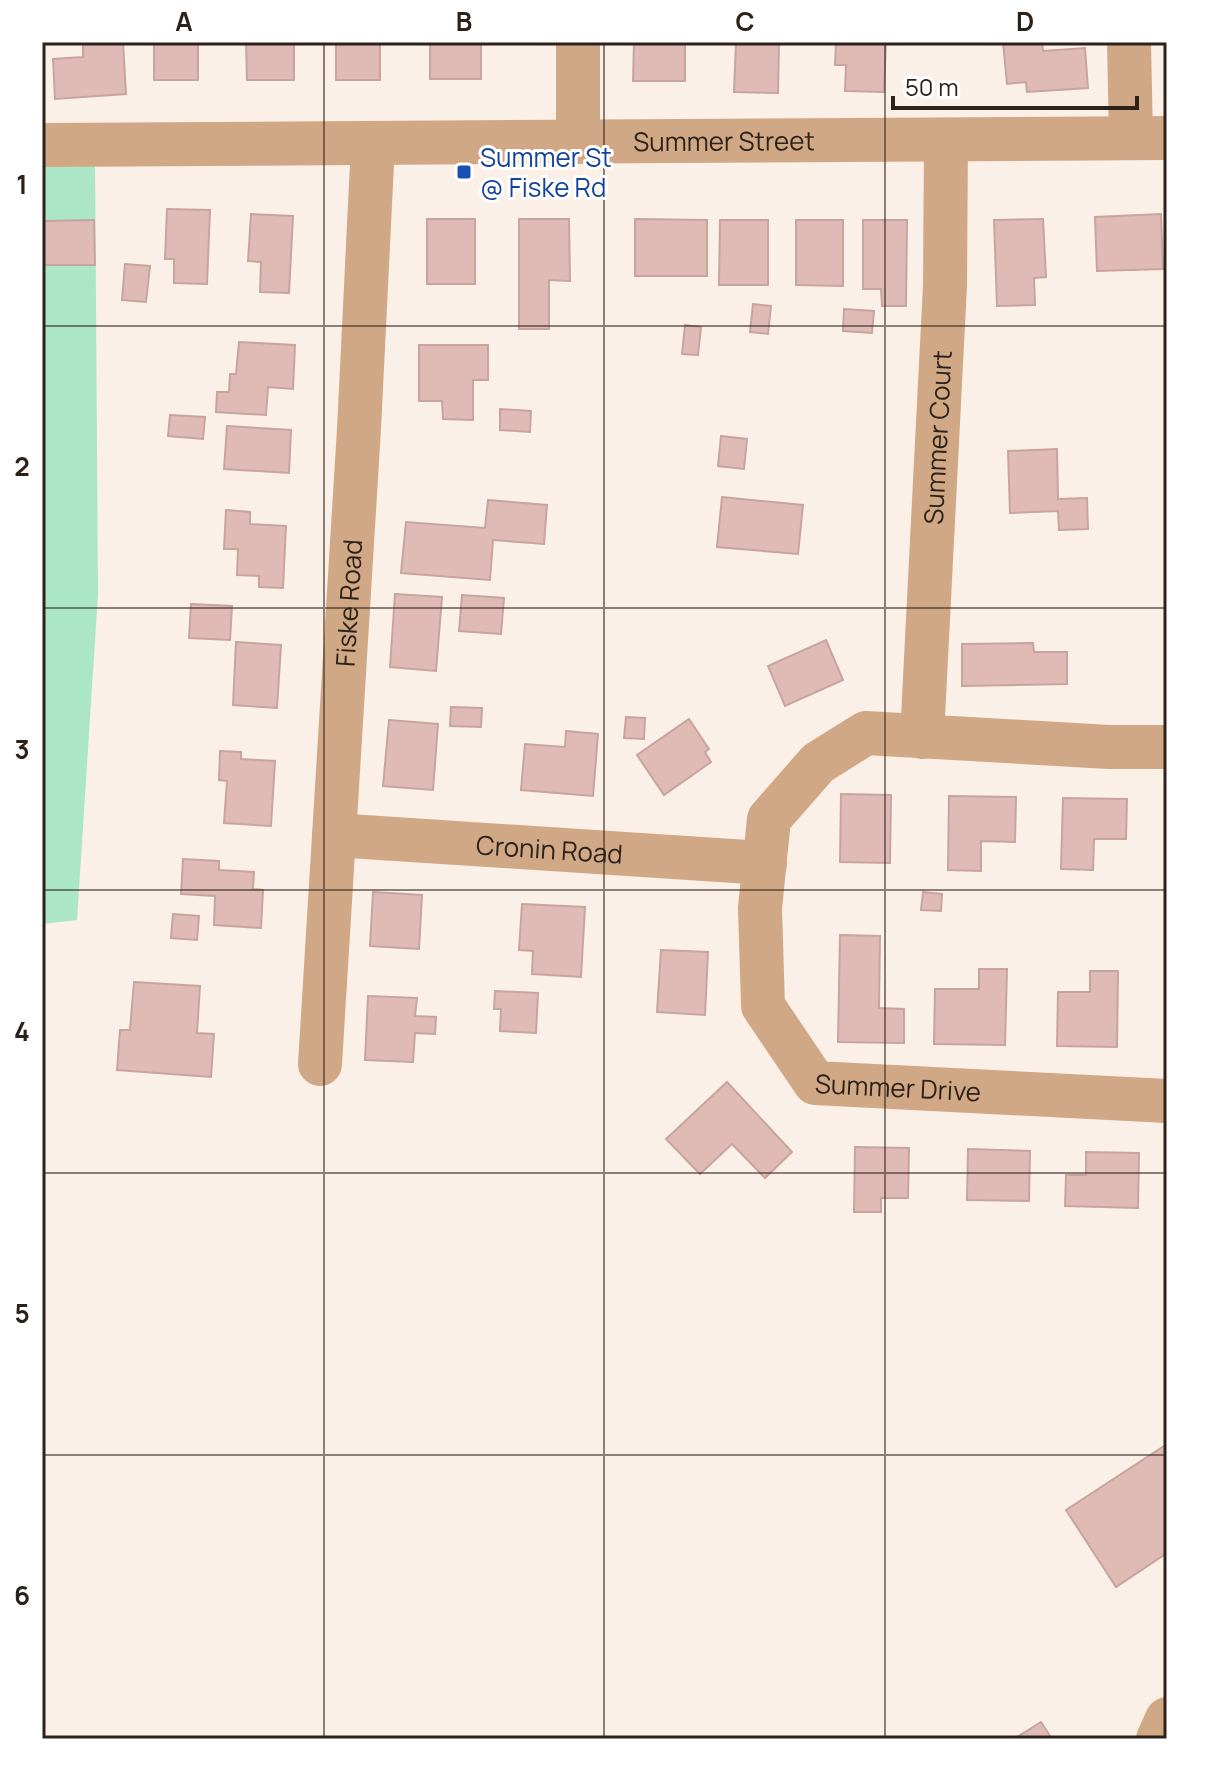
<svg xmlns="http://www.w3.org/2000/svg" width="1209" height="1781" font-family="Manrope,sans-serif">
  <style>
    .green { fill: #abe6c7 }
    .building { fill: #e0bbb6; stroke: #c7a49e; stroke-width: 2 }
    .lines { fill: none; stroke-linecap: round; stroke-linejoin: round }
    .minor { stroke: #d1a885; stroke-width: 44 }
    .grid { fill: none; stroke: #2d221a; stroke-width: 2; stroke-opacity: 0.55 }
    .transit-dot { fill: #1a4fb4; stroke: #fff; stroke-width: 3 }
    .labels { text-anchor: middle; dominant-baseline: central; stroke-width: 6; stroke-linejoin: round; paint-order: stroke }
    .street-label { font-size: 26px; fill: #2d221a; stroke: #fff }
    .transit-label { font-size: 26px; fill: #164399; stroke: #fff; text-anchor: start }
    .neatline { fill: none; stroke: #2d221a; stroke-width: 3 }
    .grid-label { font-size: 26px; text-anchor: middle; font-weight: bold; fill: #2d221a }
  </style>
  <rect width="100%" height="100%" fill="#fbf0e7"/>
  <polygon class="green" points="42,156 95,156 98,594 77,920 42,924"/>
  <g class="building">
    <polygon points="83,42 123,42 126,94 55,99 53,59 83,57"/>
    <rect x="154" y="42" width="44" height="38"/>
    <polygon points="246,42 294,42 294,80 247,80"/>
    <rect x="336" y="42" width="44" height="38"/>
    <rect x="430" y="42" width="51" height="37"/>
    <polygon points="634,42 685,42 685,81 633,81"/>
    <polygon points="736,42 779,43 778,93 734,92"/>
    <polygon points="836,42 886,42 884,92 845,91 846,65 835,65"/>
    <polygon points="1003,42 1042,42 1043,51 1085,48 1088,88 1027,92 1026,82 1007,84"/>
    <polygon points="167,209 210,210 207,284 174,283 174,259 165,259"/>
    <polygon points="251,214 293,216 289,293 260,292 261,262 248,261"/>
    <polygon points="1161,214 1163,269 1097,271 1095,217"/>
    <rect x="427" y="219" width="48" height="65"/>
    <polygon points="519,219 569,219 570,281 549,280 549,329 519,329"/>
    <polygon points="635,219 707,220 707,276 635,276"/>
    <polygon points="1043,219 1046,277 1034,278 1035,305 997,306 994,220"/>
    <polygon points="94,220 95,265 42,265 42,221"/>
    <polygon points="720,220 768,220 768,285 719,285"/>
    <polygon points="796,220 843,220 843,286 796,285"/>
    <polygon points="863,220 907,220 906,306 882,306 881,289 863,289"/>
    <polygon points="125,264 150,266 146,302 122,300"/>
    <polygon points="753,304 771,306 768,334 750,332"/>
    <polygon points="844,309 874,311 872,333 843,331"/>
    <polygon points="685,325 701,327 698,355 682,354"/>
    <polygon points="239,342 295,345 293,389 268,387 266,415 216,412 217,392 229,392 230,374 236,374"/>
    <polygon points="419,345 488,345 488,380 473,380 473,420 443,419 442,401 419,401"/>
    <polygon points="500,409 531,411 530,432 500,430"/>
    <polygon points="170,415 205,417 203,439 168,436"/>
    <polygon points="227,426 291,430 289,473 224,469"/>
    <polygon points="721,436 747,439 744,469 718,466"/>
    <polygon points="1057,449 1058,499 1087,498 1088,529 1059,530 1058,511 1010,513 1008,451"/>
    <polygon points="722,497 803,505 798,554 717,547"/>
    <polygon points="488,500 547,505 544,544 493,540 490,580 401,573 406,522 485,528"/>
    <polygon points="226,510 250,512 250,524 286,526 283,588 259,587 259,576 237,575 238,549 224,549"/>
    <polygon points="395,594 442,597 436,671 390,667"/>
    <polygon points="462,595 504,598 501,634 459,631"/>
    <polygon points="191,604 232,606 230,640 189,638"/>
    <polygon points="826,640 843,680 785,706 768,666"/>
    <polygon points="236,642 281,645 277,708 233,705"/>
    <polygon points="1033,643 1034,652 1067,652 1067,684 962,686 962,644"/>
    <polygon points="451,707 482,708 481,727 450,726"/>
    <polygon points="626,717 645,718 644,739 624,738"/>
    <polygon points="689,719 709,749 705,752 711,762 664,795 637,755"/>
    <polygon points="389,720 438,724 433,790 383,786"/>
    <polygon points="566,731 598,734 593,796 521,790 525,744 565,747"/>
    <polygon points="220,751 241,752 241,759 275,761 271,826 224,823 227,781 219,780"/>
    <polygon points="841,794 891,795 890,863 840,862"/>
    <polygon points="949,796 1016,797 1015,842 981,841 981,871 948,870"/>
    <polygon points="1063,798 1127,799 1126,839 1094,839 1093,870 1061,869"/>
    <polygon points="183,859 219,861 219,870 254,872 253,889 263,890 261,928 214,925 215,896 181,894"/>
    <polygon points="373,892 422,895 419,949 370,946"/>
    <polygon points="923,892 942,894 941,911 921,910"/>
    <polygon points="522,904 585,907 581,977 532,974 533,951 519,950"/>
    <polygon points="173,914 199,916 197,940 171,938"/>
    <polygon points="840,935 880,936 879,1008 904,1009 904,1043 838,1042"/>
    <polygon points="661,950 708,952 705,1015 657,1012"/>
    <polygon points="979,969 1007,969 1005,1045 934,1044 935,989 979,989"/>
    <polygon points="1090,971 1118,971 1117,1047 1057,1046 1058,992 1090,992"/>
    <polygon points="134,982 200,986 197,1033 214,1034 211,1077 117,1070 120,1030 130,1030"/>
    <polygon points="495,991 538,993 536,1033 500,1031 501,1009 494,1009"/>
    <polygon points="368,996 417,998 415,1016 436,1017 435,1034 415,1033 413,1062 365,1060"/>
    <polygon points="727,1082 792,1152 765,1178 732,1144 700,1174 666,1139"/>
    <polygon points="855,1147 909,1148 908,1198 881,1198 881,1212 854,1212"/>
    <polygon points="968,1149 1030,1151 1029,1201 967,1200"/>
    <polygon points="1086,1152 1139,1153 1138,1208 1065,1206 1066,1175 1086,1175"/>
    <polygon points="1167,1444 1167,1553 1116,1587 1066,1510"/>
    <polygon points="1041,1722 1052,1739 1014,1739"/>
  </g>
  <g class="lines">
    <g class="minor">
      <polyline points="578,42 578,142"/>
      <polyline points="1129,42 1131,138"/>
      <path id="s1" d="M42,145L1167,138"/>
      <path id="s2" d="M922,737L945,285L946,140"/>
      <path id="s3" d="M1167,747H1109L866,733L818,763L769,819L760,908L763,1006L815,1083L1167,1101"/>
      <path id="s4" d="M334,835L765,863"/>
      <path id="s5" d="M320,1064L359,429L373,143"/>
      <polyline points="1158,1739 1167,1719"/>
    </g>
  </g>
  <path class="grid" d="M324,42V1739M604,42V1739M885,42V1739M42,326H1167M42,608H1167M42,890H1167M42,1173H1167M42,1455H1167"/>
  <rect class="transit-dot" x="456" y="164" width="16" height="16" rx="4"/>
  <g class="labels">
    <g class="street-label">
      <text stroke="none"><textPath href="#s1" startOffset="682">Summer Street</textPath></text>
      <text stroke="none"><textPath href="#s2" startOffset="300">Summer Court</textPath></text>
      <text stroke="none"><textPath href="#s5" startOffset="462">Fiske Road</textPath></text>
      <text stroke="none"><textPath href="#s4" startOffset="216">Cronin Road</textPath></text>
      <text stroke="none"><textPath href="#s3" startOffset="796">Summer Drive</textPath></text>
    </g>
    <g class="transit-label">
      <text x="480" y="157">Summer St<tspan x="480" dy="30">@ Fiske Rd</tspan></text>
    </g>
  </g>
  <rect width="1209" height="1781" fill="none" stroke="#ffffff" stroke-width="88"/>
  <path d="M893 96v12h244v-12" fill="none" stroke="#2d221a" stroke-width="4"/>
  <text x="905" y="96" font-size="24" fill="#2d221a" stroke="#ffffff" stroke-width="6" paint-order="stroke">50 m</text>
  <rect x="44" y="44" width="1121" height="1693" class="neatline"/>
  <g class="grid-label">
    <text x="184" y="31">A</text>
    <text x="464" y="31">B</text>
    <text x="745" y="31">C</text>
    <text x="1025" y="31">D</text>
    <text x="22" y="194">1</text>
    <text x="22" y="476">2</text>
    <text x="22" y="759">3</text>
    <text x="22" y="1041">4</text>
    <text x="22" y="1323">5</text>
    <text x="22" y="1605">6</text>
  </g>
</svg>
